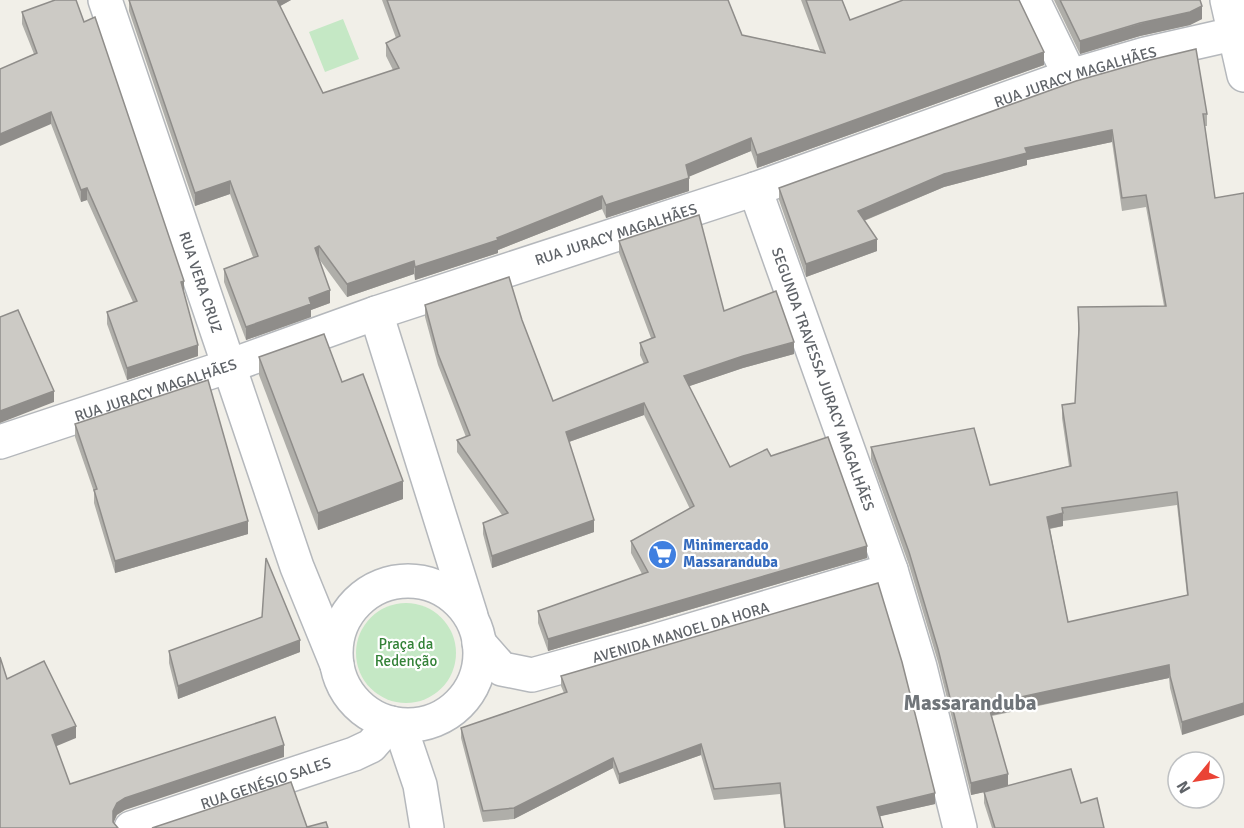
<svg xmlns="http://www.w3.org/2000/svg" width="1244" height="828" font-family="Signika,sans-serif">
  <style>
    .green { fill: #c5e8c5 }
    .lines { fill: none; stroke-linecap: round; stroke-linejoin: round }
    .street-casing { stroke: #b5b8bc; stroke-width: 36 }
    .street { stroke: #fff; stroke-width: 33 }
    .wall { fill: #afaea9; fill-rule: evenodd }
    .shaded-wall { fill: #8f8d8a }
    .building { fill: #cccac5; stroke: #8f8d8a; stroke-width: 1.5; fill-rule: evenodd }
    .labels { text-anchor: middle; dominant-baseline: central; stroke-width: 4.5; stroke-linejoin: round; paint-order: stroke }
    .street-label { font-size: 15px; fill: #5f6368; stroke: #fff }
    .shop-label { font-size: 15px; font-weight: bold; fill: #366cbe; stroke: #fff; text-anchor: start }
    .park-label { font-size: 15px; fill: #348238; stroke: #fff }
    .district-label { font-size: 21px; font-weight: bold; fill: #70757a; stroke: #fff }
  </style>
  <rect width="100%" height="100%" fill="#f1efe8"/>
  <g class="green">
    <polygon points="343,19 359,59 325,72 309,32"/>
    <circle cx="406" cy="653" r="50"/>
  </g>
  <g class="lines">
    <defs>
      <g id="street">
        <path id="s1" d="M105,0L297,567L337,665"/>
        <polyline points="1033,0 1070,76"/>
        <polyline points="1227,0 1244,75"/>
        <path id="s2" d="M755,189L891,570L920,667L960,828"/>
        <polyline points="376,313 471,616"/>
        <path id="s3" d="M0,442L229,366L376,313L755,189L1070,76L1145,54L1233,34"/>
        <circle cx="408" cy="653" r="72"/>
        <path id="s4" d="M479,643L502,669L532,675L651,642L891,570"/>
        <polyline points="400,726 420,785 427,828"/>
        <path id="s5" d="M131,828L354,754L371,746L391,723"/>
      </g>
    </defs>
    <use href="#street" class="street-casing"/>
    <use href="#street" class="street"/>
  </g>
  <g class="wall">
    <polygon points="129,0 291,0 280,6 323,93 393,70 386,56 386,43 396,38 382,0 728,0 742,35 820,51 801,0 842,0 850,20 1044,65 757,168 751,151 689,176 689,191 606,218 602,209 498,250 498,253 415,280 414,274 347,297 319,259 330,303 311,310 311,317 246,340 224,282 224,269 253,257 230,194 195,206 129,11"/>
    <polygon points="1054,0 1200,0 1202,19 1190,25 1140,36 1080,54"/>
    <polygon points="22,12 184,292 198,356 127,380 107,324 107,312 133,302 87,200 81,202 51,124 34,54 22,24"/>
    <path d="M1207,114V126H1205L1215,198L1182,735L1170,688L1169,678L992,716L1008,785L1081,803L1104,828H992L984,803V792L971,795L938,662L909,565L871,459V447L990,485L1069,466L1062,418V405L1075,403L1078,336V307L1164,306L1146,207L1122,211L1112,142L1027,160V165L944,187L864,221L877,251L806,277L779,200V188ZM1177,505L1187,595L1068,622L1050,529L1063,526V521Z"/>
    <polygon points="619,241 724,311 794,354 743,368 689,386 730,467 771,456 867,558 548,651 538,623 538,611 642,574 631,553 631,541 690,509 644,415 569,442 594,532 492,568 483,534 483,523 502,515 457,452 457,440 466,437 438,365 425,317 425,305 522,320 553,401 644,364 640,355 640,343 651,338 619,253"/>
    <polygon points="259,357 342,382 403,499 318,530 259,375"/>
    <polygon points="75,424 248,534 115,573 94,503 94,492 75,437"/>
    <polygon points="169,651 300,652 178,699 169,663"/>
    <polygon points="561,676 935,804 880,816 883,828 784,828 780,794 714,800 701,755 619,784 613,768 514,819 483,822 461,738 461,728 564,693 561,686"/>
  </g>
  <g class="shaded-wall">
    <polygon points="275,0 291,0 275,9"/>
    <polygon points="1202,6 1202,19 1190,25 1140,36 1080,54 1080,41"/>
    <polygon points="1044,52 1044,65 757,168 757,155"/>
    <polygon points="51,112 51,124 0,146 0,134"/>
    <polygon points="1112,130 1112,142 1027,160 1027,165 944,187 858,223 858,211 944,174 1025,148"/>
    <polygon points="751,138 751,151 686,178 686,165"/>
    <polygon points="689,178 689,191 606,218 606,205"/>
    <polygon points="230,181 230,194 195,206 195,193"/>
    <polygon points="87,188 87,200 81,202 81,190"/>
    <polygon points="602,196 602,209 498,250 498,253 415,280 415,267 497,238"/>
    <polygon points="877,239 877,251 806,277 806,264"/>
    <polygon points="319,246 319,259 315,261 315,248"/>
    <polygon points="414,261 414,274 347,297 347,284"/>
    <polygon points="184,281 184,292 181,294 181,282"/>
    <polygon points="330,290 330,303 311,310 311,317 246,340 246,327 309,298"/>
    <polygon points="794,342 794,354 743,368 684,388 684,376 743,356"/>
    <polygon points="198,345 198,356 127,380 127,368"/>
    <polygon points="54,391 54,402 0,423 0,411"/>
    <polygon points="644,403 644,415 566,443 566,432"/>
    <polygon points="403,481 403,499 318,530 318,513"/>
    <polygon points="1063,513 1063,526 1047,529 1047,517"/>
    <polygon points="594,520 594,532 492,568 492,556"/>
    <polygon points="248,521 248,534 115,573 115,561"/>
    <polygon points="867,546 867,558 548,651 548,639"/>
    <polygon points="300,640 300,652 178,699 178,686"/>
    <polygon points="1169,665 1169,678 988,716 988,704"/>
    <polygon points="1244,703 1244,715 1182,735 1182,722"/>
    <polygon points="76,726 76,738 52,748 52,735"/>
    <polygon points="701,744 701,755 619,784 619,774"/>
    <polygon points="284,745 284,757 125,810 117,815 113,824 113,811 117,803 125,798"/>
    <polygon points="613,758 613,768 514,819 514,808"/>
    <polygon points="1008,774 1008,787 971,795 971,783"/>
    <polygon points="935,793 935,804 877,817 877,807"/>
  </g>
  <g class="building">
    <polygon points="55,0 76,0 84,22 95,17 184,281 181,282 198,345 127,368 107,312 137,301 87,188 81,190 51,112 0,134 0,69 37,53 22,12"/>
    <polygon points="129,0 277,0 323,93 399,68 386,43 400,36 387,0 728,0 742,35 825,53 806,0 842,0 850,20 903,0 1019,0 1044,52 757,155 751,138 686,165 689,178 606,205 602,196 497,238 498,240 415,267 414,261 347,284 319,246 315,248 330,290 309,298 311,304 246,327 224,269 258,256 230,181 195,193"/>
    <polygon points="1060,0 1200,0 1202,6 1190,12 1140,23 1080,41"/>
    <path d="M1196,49L1207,114H1203L1215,198L1244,193V703L1182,722L1170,676L1169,665L988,704L1008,774L971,783L938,649L909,552L871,447L974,428L990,485L1071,466L1062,405L1075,403L1079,329L1078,307L1166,306L1146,195L1122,198L1112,130L1025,148L1027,153L944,174L858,211L877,239L806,264L779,188L1076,81L1150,60ZM1177,492L1188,595L1068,622L1047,517L1063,513L1062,508Z"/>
    <polygon points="699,215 724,311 776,291 794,342 743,356 684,376 730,467 767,449 771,456 828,437 867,546 548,639 538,611 648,572 631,541 694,506 644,403 566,432 594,520 492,556 483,523 508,513 457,440 470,435 438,354 425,305 509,277 522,320 553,401 648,362 640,343 655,337 619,241"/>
    <polygon points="18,310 54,391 0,411 0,317"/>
    <polygon points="324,334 342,382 363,374 403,481 318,513 259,357"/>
    <polygon points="208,380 248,521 115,561 94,490 97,489 75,424"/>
    <polygon points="266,558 300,640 178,686 169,651 262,617"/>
    <polygon points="878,583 902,662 935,793 877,807 883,828 785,828 780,783 714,789 701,744 619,774 613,758 514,808 483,811 461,728 567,692 561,676"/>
    <polygon points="0,657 7,679 44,661 76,726 52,735 70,784 275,717 284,745 125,798 117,803 113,811 113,822 118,828 0,828"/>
    <polygon points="1071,769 1081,803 1097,798 1104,828 995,828 984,792"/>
    <polygon points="291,782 307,827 326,822 328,828 152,828"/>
  </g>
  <defs>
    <symbol id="supermarket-disc" viewBox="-11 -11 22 22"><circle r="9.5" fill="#3f7fe0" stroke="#fff"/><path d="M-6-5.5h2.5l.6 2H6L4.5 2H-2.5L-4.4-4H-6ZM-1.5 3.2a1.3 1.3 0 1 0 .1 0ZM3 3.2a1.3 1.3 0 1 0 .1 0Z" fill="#fff"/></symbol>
  </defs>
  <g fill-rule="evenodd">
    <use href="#supermarket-disc" x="646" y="538" width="33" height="33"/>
  </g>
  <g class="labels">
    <g class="street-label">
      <text stroke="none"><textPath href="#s3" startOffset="1136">RUA JURACY MAGALHÃES</textPath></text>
      <text stroke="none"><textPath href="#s3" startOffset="650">RUA JURACY MAGALHÃES</textPath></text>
      <text stroke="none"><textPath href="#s1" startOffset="298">RUA VERA CRUZ</textPath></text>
      <text stroke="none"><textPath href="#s2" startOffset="202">SEGUNDA TRAVESSA JURACY MAGALHÃES</textPath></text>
      <text stroke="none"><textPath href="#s3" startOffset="164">RUA JURACY MAGALHÃES</textPath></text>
      <text stroke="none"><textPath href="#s4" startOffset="220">AVENIDA MANOEL DA HORA</textPath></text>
      <text stroke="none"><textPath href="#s5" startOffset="142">RUA GENÉSIO SALES</textPath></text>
    </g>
    <g class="shop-label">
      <text x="683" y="545">Minimercado<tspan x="683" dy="17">Massaranduba</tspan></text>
    </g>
    <g class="park-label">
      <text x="406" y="644">Praça da<tspan x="406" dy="17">Redenção</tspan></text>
    </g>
    <g class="district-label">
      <text x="970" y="703">Massaranduba</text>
    </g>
  </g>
  <g transform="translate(1196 780) rotate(240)"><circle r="28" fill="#ffffff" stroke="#bfc1c3" stroke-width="1.5"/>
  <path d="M0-4.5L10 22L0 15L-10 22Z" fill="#ea4335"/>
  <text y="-9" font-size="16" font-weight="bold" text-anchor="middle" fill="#5f6368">N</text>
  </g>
</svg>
